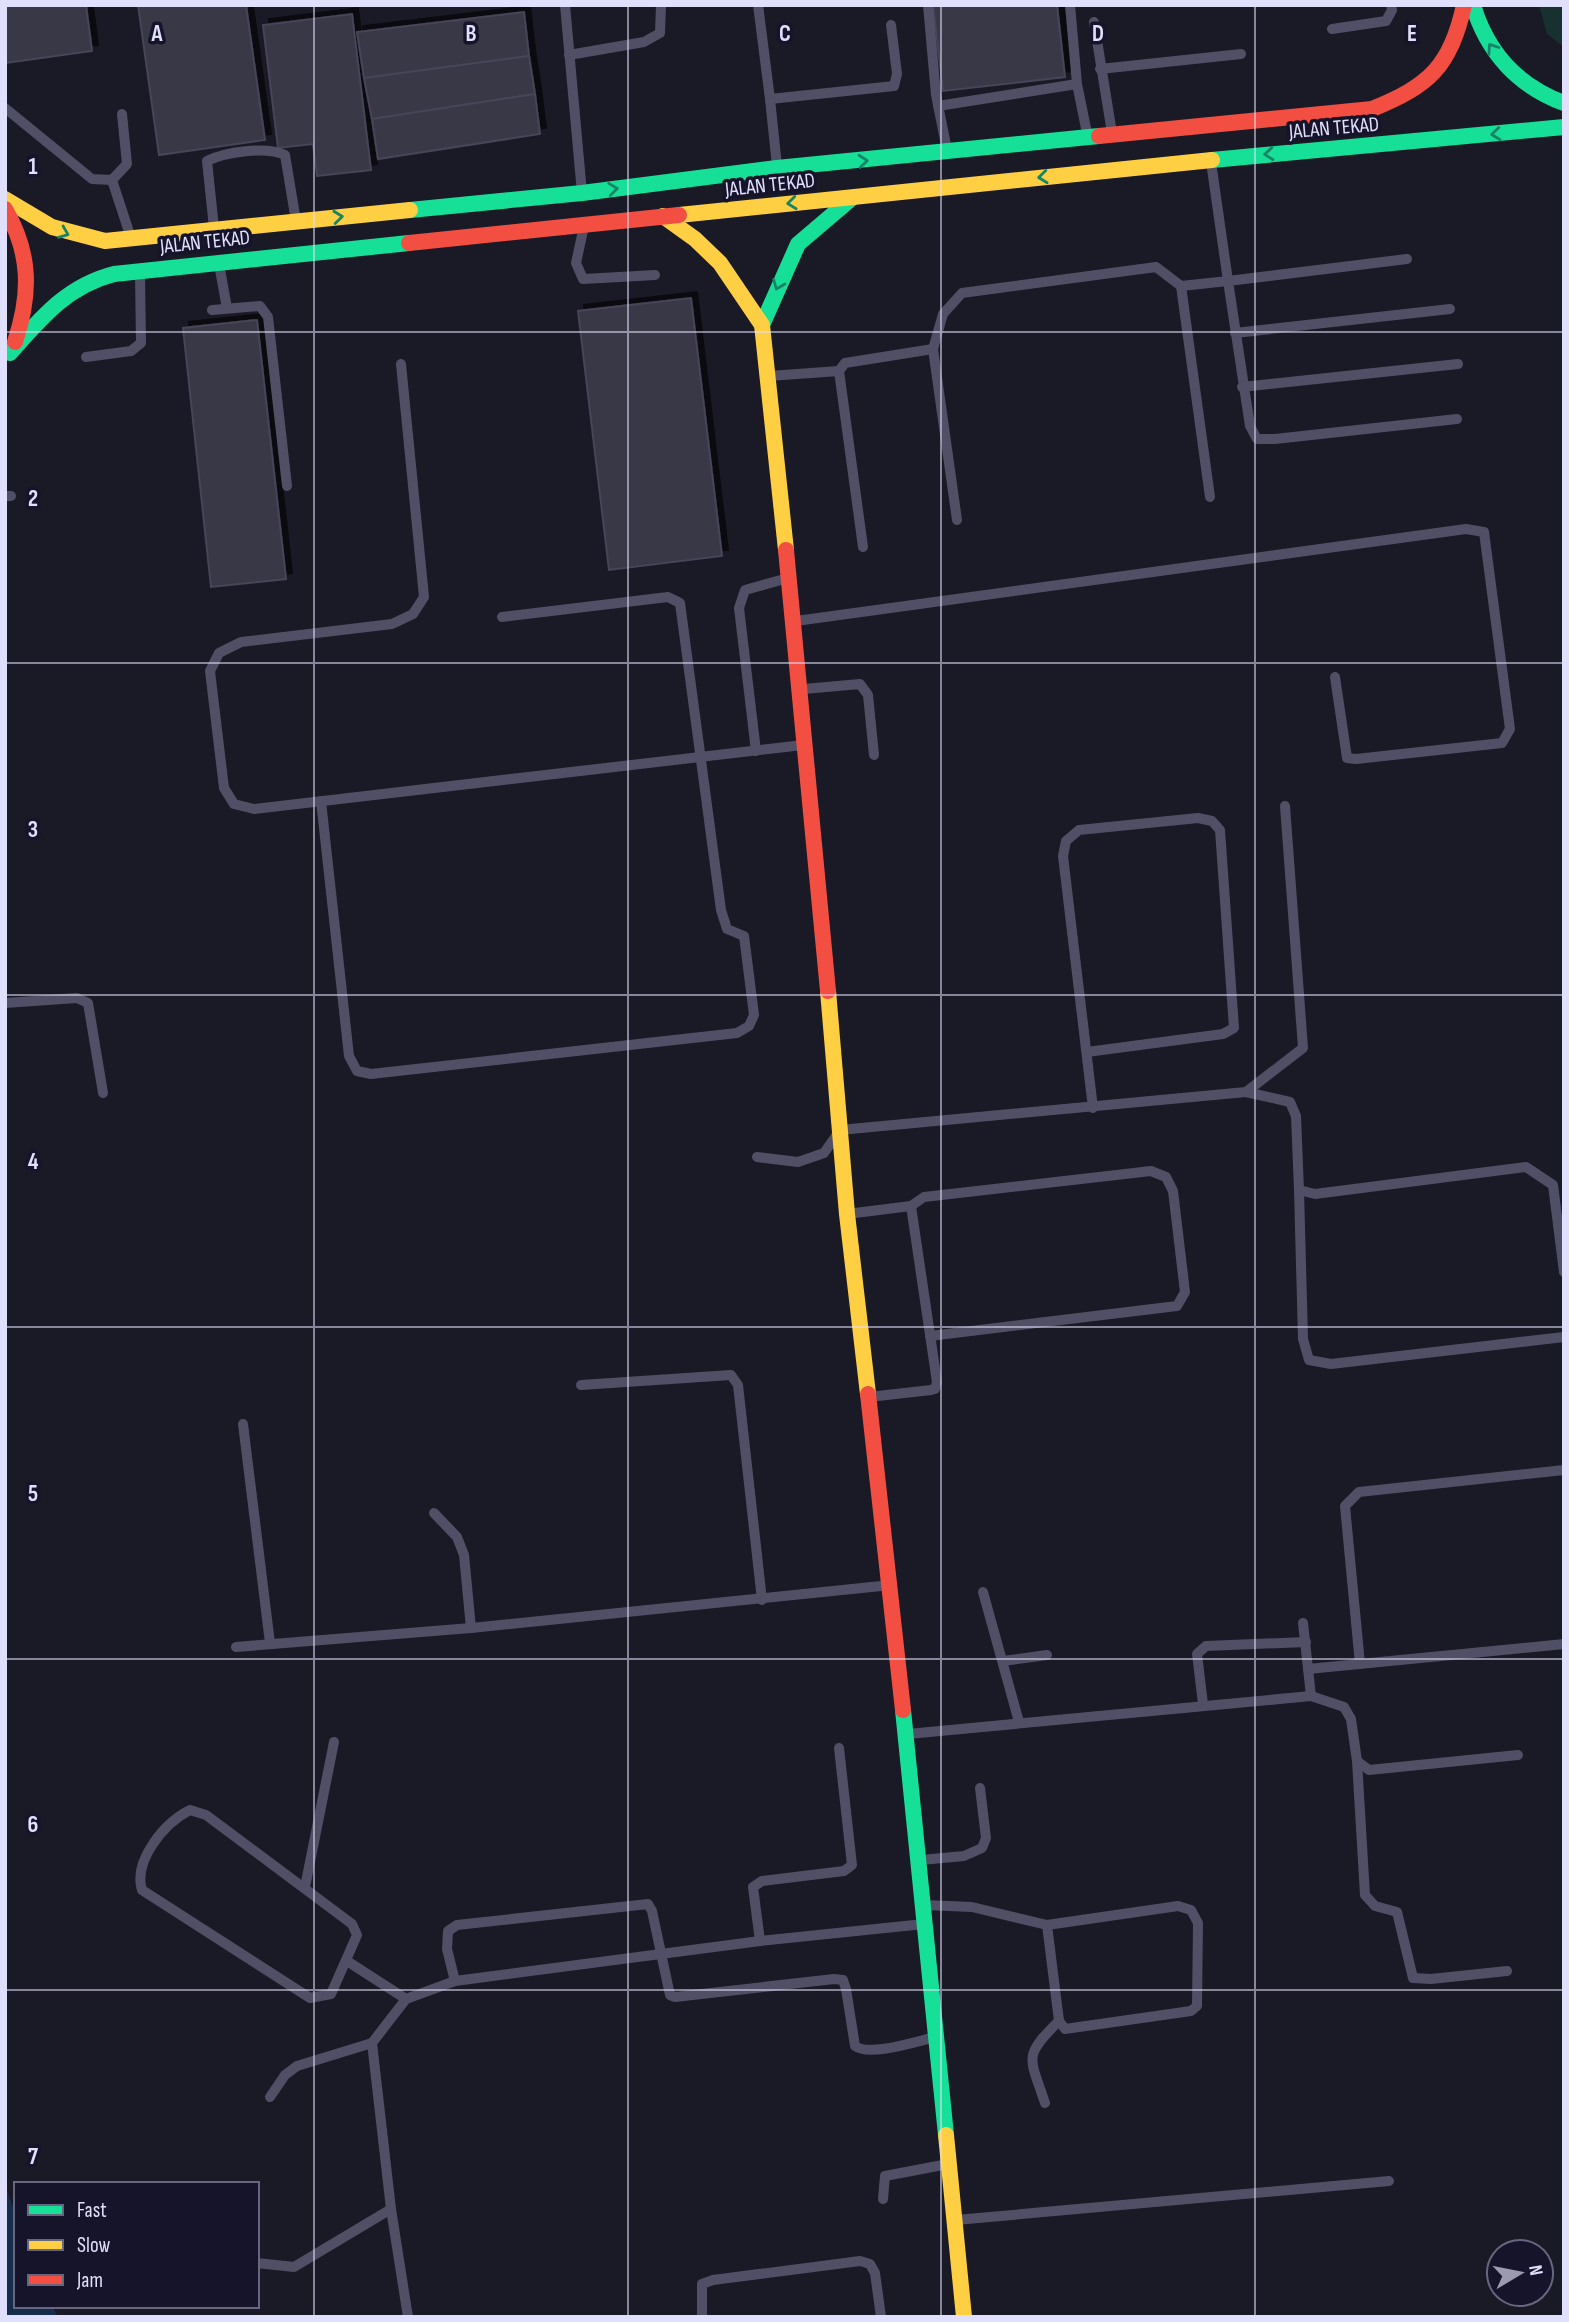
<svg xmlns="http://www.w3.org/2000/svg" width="1569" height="2322" font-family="'Sofia Sans Condensed',sans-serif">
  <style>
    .green { fill: #173030 }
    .water { fill: #152c4a }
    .building { fill: #393847; stroke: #474458; stroke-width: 2; filter: url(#shadow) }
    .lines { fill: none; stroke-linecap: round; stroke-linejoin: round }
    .lane { stroke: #504f65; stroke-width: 10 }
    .fast { stroke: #16e098; stroke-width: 16 }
    .slow { stroke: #ffcf43; stroke-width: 16 }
    .jam { stroke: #f24e42; stroke-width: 16 }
    .oneway { stroke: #168467 }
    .grid { fill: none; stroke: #e1e0fc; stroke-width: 2; stroke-opacity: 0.55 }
    .labels { text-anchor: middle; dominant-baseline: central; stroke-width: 7; stroke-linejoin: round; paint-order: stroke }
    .street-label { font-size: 21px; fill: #e1e0fc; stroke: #16142b }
    .grid-label { font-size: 23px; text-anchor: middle; font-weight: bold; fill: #e1e0fc; stroke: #16142b; stroke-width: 7; stroke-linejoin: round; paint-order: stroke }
  </style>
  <defs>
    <filter id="shadow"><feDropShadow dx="6" dy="-6" stdDeviation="0" flood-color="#0009"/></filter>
  </defs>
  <rect width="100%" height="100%" fill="#1a1926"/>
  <polygon class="green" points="1539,5 1564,5 1564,47 1547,34"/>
  <polygon class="water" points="5,2185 16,2215 16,2306 52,2306 58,2317 5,2317"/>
  <g class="building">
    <polygon points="5,5 86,5 92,51 5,63"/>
    <polygon points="138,5 246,5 265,140 159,155"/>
    <polygon points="933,5 1057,5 1065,77 943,91"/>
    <polygon points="524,12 529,56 364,78 357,32"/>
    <polygon points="352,14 371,170 317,176 313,144 278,148 263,25"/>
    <polygon points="529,56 535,94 372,119 364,78"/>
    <polygon points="535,94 540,134 378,159 372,119"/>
    <polygon points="691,298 722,556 609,570 578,311"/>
    <polygon points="257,320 286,579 211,587 183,328"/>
  </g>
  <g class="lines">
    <g class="lane">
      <polyline points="565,5 582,193"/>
      <polyline points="758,5 770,99 894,86 897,74 891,25"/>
      <polyline points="928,5 936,95 947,150"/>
      <polyline points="1070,5 1077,84 1088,138"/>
      <polyline points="1094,22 1112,133"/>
      <polyline points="1332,29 1386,21 1392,10 1391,5"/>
      <polyline points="569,55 644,42 660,33 661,5"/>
      <polyline points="1100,69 1241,54"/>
      <polyline points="770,99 777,166"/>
      <polyline points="938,106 1077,84"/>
      <polyline points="5,108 92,179 112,180 127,164 122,114"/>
      <polyline points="112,180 131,238"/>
      <polyline points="584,226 576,263 583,279 655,275"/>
      <path d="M214,228L207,161C225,152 266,146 285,155L296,221"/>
      <polyline points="1407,259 1228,281 1250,426 1257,439 1275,439 1457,419"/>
      <polyline points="219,264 227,308"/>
      <polyline points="1181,286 1210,497"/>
      <polyline points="212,310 260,306 268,317 287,486"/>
      <polyline points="1235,333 1450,309"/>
      <polyline points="86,357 131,351 141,343 140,274"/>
      <polyline points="401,364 424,597 413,614 392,624 241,642 219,653 210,671 224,788 234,804 254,809 803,745"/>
      <polyline points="769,376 839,371"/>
      <polyline points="1242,387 1458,364"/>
      <polyline points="5,496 11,496"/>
      <polyline points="957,520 933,349 943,314 962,293 1156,267 1181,286 1228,281 1211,162"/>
      <polyline points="863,547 839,371 845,363 933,349"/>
      <polyline points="796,621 1466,529 1484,532 1510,729 1502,743 1356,759 1347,758 1335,677"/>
      <polyline points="804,689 860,684 868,695 874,755"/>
      <polyline points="756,751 739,608 745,590 788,578"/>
      <polyline points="321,801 349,1056 357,1071 371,1074 737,1033 749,1026 754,1015 744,936 727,929 721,910 680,603 668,597 502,617"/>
      <polyline points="5,1003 77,998 88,1003 103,1093"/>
      <polyline points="1087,1052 1223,1034 1234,1028 1220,830 1212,821 1198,818 1079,830 1066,841 1063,856 1093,1108"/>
      <polyline points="1246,1092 1290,1102 1296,1116 1299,1190 1315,1194 1526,1167 1553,1185 1564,1272"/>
      <polyline points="757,1157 798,1162 824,1153 840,1130 1246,1092 1303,1048 1285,806"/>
      <polyline points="1299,1190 1303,1339 1309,1360 1331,1364 1564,1337"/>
      <polyline points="911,1206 924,1197 1151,1171 1166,1177 1173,1191 1185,1292 1177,1306 930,1336"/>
      <polyline points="847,1214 911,1206 937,1382 935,1389 931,1390 869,1397"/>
      <polyline points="581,1385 731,1375 738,1385 762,1600"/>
      <polyline points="243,1424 270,1643"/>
      <polyline points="434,1513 457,1537 464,1555 471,1628"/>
      <polyline points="983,1592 1019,1722"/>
      <polyline points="1303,1623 1311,1696"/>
      <polyline points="236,1647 471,1628 891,1585"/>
      <polyline points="1003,1661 1047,1655"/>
      <polyline points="1360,1664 1345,1506 1359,1492 1564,1470"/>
      <polyline points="1308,1669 1564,1644"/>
      <polyline points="1203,1704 1197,1654 1206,1646 1306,1642"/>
      <polyline points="908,1734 1311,1696 1344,1707 1351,1719 1357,1761 1369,1770 1518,1755"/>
      <polyline points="1357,1761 1365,1895 1375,1906 1397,1912 1413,1978 1431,1979 1507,1971"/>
      <path d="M190,1810L206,1815L352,1924L357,1935L331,1994L310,1998L142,1890C133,1861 164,1823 190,1810Z"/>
      <polyline points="921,1860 964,1856 982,1848 986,1838 980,1788"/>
      <polyline points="305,1887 334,1742"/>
      <polyline points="925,1905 972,1907 1047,1925 1178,1906 1191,1910 1198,1923 1197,2006 1191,2011 1065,2029 1059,2021 1047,1925"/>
      <polyline points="760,1941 753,1887 762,1881 844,1871 852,1865 839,1748"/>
      <polyline points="347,1961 406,1999"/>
      <path d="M455,1981L447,1949L448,1931L457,1925L648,1904L652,1911L670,1995L675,1997L834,1979L843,1980L846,1989L855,2046C870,2057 917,2041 936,2037"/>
      <polyline points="270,2097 285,2075 297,2066 372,2043"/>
      <path d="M1045,2103C1030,2057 1022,2057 1059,2021"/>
      <polyline points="883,2199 885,2176 948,2164"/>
      <polyline points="956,2220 1389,2181"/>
      <polyline points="257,2263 294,2267 391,2209"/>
      <polyline points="408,2317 391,2209 372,2043 406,1999 455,1981 760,1941 924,1924"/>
      <polyline points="702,2317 702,2284 713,2280 860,2261 870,2264 875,2273 881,2317"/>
    </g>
    <g class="fast">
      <path d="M1473,5C1487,52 1518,86 1564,103"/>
      <polyline points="1212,160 1564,127"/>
      <polyline points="410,210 582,193 777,168 1099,136"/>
      <polyline points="762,325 798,244 852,198"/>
      <path d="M10,353C41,318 67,286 114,274L409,243"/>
      <polyline points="903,1710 946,2135"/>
    </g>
    <g class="slow">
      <polyline points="5,199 52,227 105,241 410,210"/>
      <polyline points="679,215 1212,160"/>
      <polyline points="663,216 695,239 720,263 762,325 786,550"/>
      <polyline points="828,991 847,1214 868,1394"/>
      <polyline points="946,2135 964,2317"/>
    </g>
    <g class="jam">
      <path d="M1099,136L1372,109C1429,86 1451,66 1464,5"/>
      <path d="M5,209C31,253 31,294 15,342"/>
      <polyline points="409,243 679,215"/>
      <polyline points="786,550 828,991"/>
      <polyline points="868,1394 903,1710"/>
    </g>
  </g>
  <defs><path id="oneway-chevron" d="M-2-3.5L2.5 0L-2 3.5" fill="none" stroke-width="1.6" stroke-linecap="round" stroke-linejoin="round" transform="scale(1.75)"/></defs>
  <g class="oneway">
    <use href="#oneway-chevron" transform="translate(1492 48) rotate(-124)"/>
    <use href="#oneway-chevron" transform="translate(1496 134) rotate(174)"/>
    <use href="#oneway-chevron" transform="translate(1269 154) rotate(175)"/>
    <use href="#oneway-chevron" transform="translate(863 161) rotate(-5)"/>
    <use href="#oneway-chevron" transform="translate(1043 177) rotate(174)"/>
    <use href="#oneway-chevron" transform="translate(613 189) rotate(-7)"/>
    <use href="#oneway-chevron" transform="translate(792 203) rotate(174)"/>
    <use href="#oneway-chevron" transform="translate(338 217) rotate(-6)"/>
    <use href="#oneway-chevron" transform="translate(64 233) rotate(22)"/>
    <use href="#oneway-chevron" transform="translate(778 285) rotate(112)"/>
  </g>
  <path class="grid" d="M314,5V2317M628,5V2317M941,5V2317M1255,5V2317M5,332H1564M5,663H1564M5,995H1564M5,1327H1564M5,1659H1564M5,1990H1564"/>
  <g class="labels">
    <g class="street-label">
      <text transform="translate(1334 128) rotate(-5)">JALAN TEKAD</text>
      <text transform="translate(770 185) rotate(-6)">JALAN TEKAD</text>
      <text transform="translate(205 242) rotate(-6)">JALAN TEKAD</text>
    </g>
  </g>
  <g class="grid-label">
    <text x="157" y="41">A</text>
    <text x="471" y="41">B</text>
    <text x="785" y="41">C</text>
    <text x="1098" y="41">D</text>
    <text x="1412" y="41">E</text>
    <text x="33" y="174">1</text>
    <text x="33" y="506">2</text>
    <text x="33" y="837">3</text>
    <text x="33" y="1169">4</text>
    <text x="33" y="1501">5</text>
    <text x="33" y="1832">6</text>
    <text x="33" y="2164">7</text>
  </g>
  <rect width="1569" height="2322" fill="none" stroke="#e1e0fc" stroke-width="14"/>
  <rect x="14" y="2182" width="245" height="126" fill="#16142b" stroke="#67667f" stroke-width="2"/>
  <rect x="28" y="2205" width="35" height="10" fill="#16e098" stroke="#67667f" stroke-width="2"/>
  <text x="77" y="2217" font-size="21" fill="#e1e0fc">Fast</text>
  <rect x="28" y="2240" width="35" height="10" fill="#ffcf43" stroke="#67667f" stroke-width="2"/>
  <text x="77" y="2252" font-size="21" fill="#e1e0fc">Slow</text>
  <rect x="28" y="2275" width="35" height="10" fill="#f24e42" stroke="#67667f" stroke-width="2"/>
  <text x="77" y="2287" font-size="21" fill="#e1e0fc">Jam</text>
  <g transform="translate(1520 2273) rotate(80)"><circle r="33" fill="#16142b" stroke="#67667f" stroke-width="2"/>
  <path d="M0-5L12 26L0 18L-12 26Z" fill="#9b9ab1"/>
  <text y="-10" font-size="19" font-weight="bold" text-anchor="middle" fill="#e1e0fc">N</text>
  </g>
</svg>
